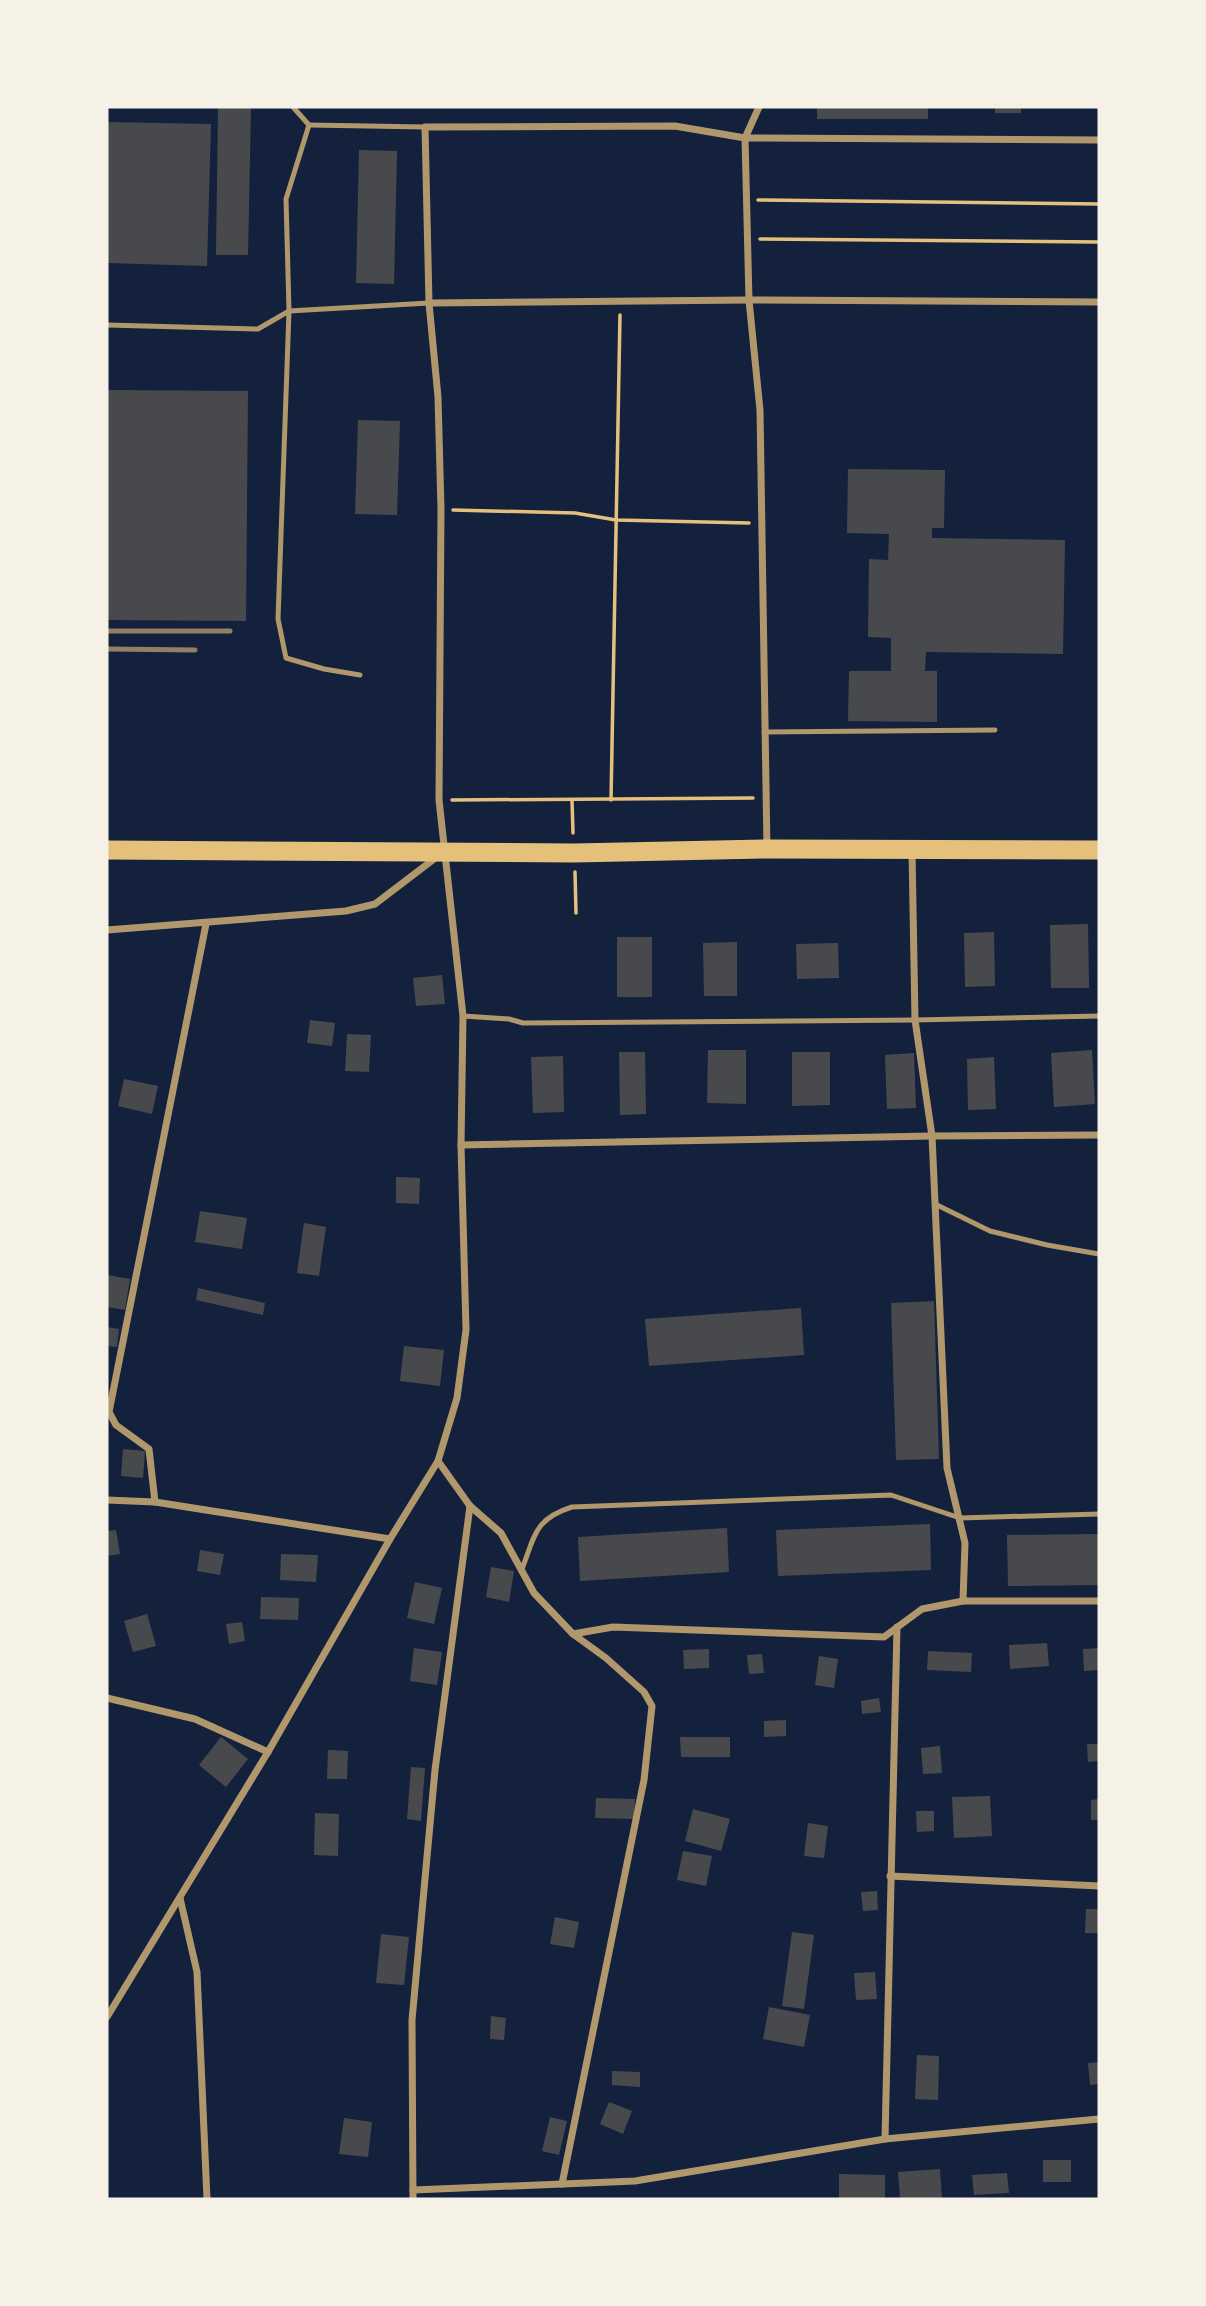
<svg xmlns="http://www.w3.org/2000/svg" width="1206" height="2306" font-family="Rubik,sans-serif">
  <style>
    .building { fill: #48494c }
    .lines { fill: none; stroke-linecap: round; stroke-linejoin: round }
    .path { stroke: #e5c07b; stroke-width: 3.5 }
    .service { stroke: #b1986c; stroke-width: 5 }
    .minor { stroke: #b1986c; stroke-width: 7 }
    .trunk { stroke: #e5c07b; stroke-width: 19 }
    .rail { stroke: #918062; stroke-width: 5 }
  </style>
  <rect width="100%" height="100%" fill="#14213d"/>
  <g class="building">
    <polygon points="218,107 251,107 248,255 216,255"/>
    <rect x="817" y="107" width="111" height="12"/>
    <rect x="995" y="107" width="26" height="6"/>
    <polygon points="107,122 211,124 207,266 107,263"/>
    <polygon points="359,150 397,151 394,284 356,283"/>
    <polygon points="107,390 248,391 246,621 107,620"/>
    <polygon points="358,420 400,421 397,515 355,514"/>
    <polygon points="848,469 945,470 944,528 932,528 932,538 1065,540 1063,654 926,652 925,671 937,671 937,722 848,721 849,671 891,671 891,638 868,637 869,559 888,560 889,534 847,533"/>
    <polygon points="1088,924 1089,988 1051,988 1050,925"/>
    <polygon points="994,932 995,986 965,987 964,933"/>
    <rect x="617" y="937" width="35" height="60"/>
    <polygon points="737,942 737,996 704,996 703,943"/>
    <polygon points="838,943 839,978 797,979 796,944"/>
    <polygon points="442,975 445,1004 416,1006 413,978"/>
    <polygon points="310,1020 335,1023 332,1046 307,1043"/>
    <polygon points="347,1034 371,1035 369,1072 345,1071"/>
    <polygon points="708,1050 746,1050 746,1104 707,1103"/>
    <polygon points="1092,1050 1095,1104 1054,1107 1051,1053"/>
    <polygon points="619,1052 645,1052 646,1114 620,1115"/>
    <polygon points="792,1052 830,1052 830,1105 792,1106"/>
    <polygon points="914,1053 916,1108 887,1109 885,1055"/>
    <polygon points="563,1056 564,1112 533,1113 531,1057"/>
    <polygon points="994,1057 996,1109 968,1110 967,1059"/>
    <polygon points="124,1079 158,1086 152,1114 118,1106"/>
    <polygon points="396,1177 420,1178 419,1204 396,1203"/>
    <polygon points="200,1211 247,1218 242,1249 195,1242"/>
    <polygon points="304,1223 326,1227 319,1276 297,1273"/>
    <polygon points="107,1275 130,1279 125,1310 107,1307"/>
    <polygon points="198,1288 265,1303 263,1315 196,1300"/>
    <polygon points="934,1301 939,1459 896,1460 891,1303"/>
    <polygon points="801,1308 804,1355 649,1366 645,1319"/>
    <polygon points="107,1327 119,1329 117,1347 107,1346"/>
    <polygon points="404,1346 444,1350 440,1386 400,1381"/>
    <polygon points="123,1449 145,1451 143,1478 121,1476"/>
    <polygon points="930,1524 931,1570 778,1576 776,1530"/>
    <polygon points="727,1528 729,1572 580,1581 578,1537"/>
    <polygon points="116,1530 120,1554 107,1556 107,1531"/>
    <polygon points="1099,1534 1099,1585 1008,1586 1007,1535"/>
    <polygon points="200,1550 224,1554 220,1575 197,1571"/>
    <polygon points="281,1554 318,1555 316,1582 280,1580"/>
    <polygon points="491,1567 514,1571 509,1602 486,1597"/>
    <polygon points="415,1582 442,1588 434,1624 407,1618"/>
    <polygon points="261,1597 299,1598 298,1620 260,1619"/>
    <polygon points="147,1614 156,1646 133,1652 124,1621"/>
    <polygon points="242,1622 245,1641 229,1644 226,1624"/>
    <polygon points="1047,1643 1049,1666 1010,1669 1009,1645"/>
    <polygon points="414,1648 442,1652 437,1685 410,1681"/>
    <polygon points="1099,1648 1099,1670 1084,1671 1083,1649"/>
    <polygon points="709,1649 709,1668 684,1669 683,1650"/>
    <polygon points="928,1651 972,1653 971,1672 927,1670"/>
    <polygon points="762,1654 764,1673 749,1674 747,1655"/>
    <polygon points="819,1656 838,1659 834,1688 815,1685"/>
    <polygon points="879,1698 881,1712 862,1714 861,1701"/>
    <polygon points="786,1720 786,1736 764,1737 764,1721"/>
    <polygon points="221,1737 248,1759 226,1787 199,1765"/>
    <polygon points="680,1737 730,1737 730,1757 681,1757"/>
    <polygon points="1087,1744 1099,1744 1099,1761 1088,1762"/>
    <polygon points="940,1746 942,1773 923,1774 921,1748"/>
    <polygon points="328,1750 348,1751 347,1779 327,1779"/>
    <polygon points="411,1767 425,1768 421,1821 407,1819"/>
    <polygon points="990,1796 992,1836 954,1838 952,1797"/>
    <polygon points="596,1798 635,1799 634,1819 595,1818"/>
    <polygon points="1099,1799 1099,1820 1091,1820 1091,1800"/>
    <polygon points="693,1809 730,1819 721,1851 685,1841"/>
    <polygon points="916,1811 934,1811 934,1831 917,1832"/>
    <polygon points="315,1813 339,1814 338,1856 314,1855"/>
    <polygon points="808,1823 828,1826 824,1858 804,1856"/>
    <polygon points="683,1851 712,1856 706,1886 677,1880"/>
    <polygon points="877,1891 878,1910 863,1911 861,1892"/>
    <polygon points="1086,1909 1099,1909 1099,1933 1085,1933"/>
    <polygon points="555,1917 579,1922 574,1948 550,1944"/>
    <polygon points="792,1932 814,1935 804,2009 782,2006"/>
    <polygon points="381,1934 409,1937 404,1985 376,1983"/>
    <polygon points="875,1972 877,1999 856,2000 854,1973"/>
    <polygon points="769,2007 810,2015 804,2047 763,2039"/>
    <polygon points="491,2016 506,2018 504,2040 490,2039"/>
    <polygon points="917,2055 939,2056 938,2100 915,2099"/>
    <polygon points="1099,2062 1099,2084 1090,2085 1088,2063"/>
    <polygon points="612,2071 640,2072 640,2087 612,2085"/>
    <polygon points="609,2102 632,2111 623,2134 600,2124"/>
    <polygon points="550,2117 567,2121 559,2155 542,2151"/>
    <polygon points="344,2118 372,2122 368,2157 339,2154"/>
    <rect x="1043" y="2160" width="28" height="22"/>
    <polygon points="940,2169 942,2199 900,2199 898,2172"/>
    <polygon points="1007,2173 1009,2193 974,2195 972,2175"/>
    <polygon points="839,2174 885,2175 885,2199 839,2199"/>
  </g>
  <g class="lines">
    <g class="path">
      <polyline points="758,200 1099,204"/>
      <polyline points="760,239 1099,242"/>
      <polyline points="453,510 575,513 616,520 749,523"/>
      <polyline points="452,800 753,798"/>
      <polyline points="572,800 573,833"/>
      <polyline points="611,800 620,315"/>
      <polyline points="575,872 576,913"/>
    </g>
    <g class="service">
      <polyline points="293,107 309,125 286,199 289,311 278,619 286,658 324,669 360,675"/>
      <polyline points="309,125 425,127"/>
      <polyline points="107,325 258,329 289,311 429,303"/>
      <polyline points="764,732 995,730"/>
      <polyline points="463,1016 509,1019 523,1023 915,1020 1099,1016"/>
      <polyline points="935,1204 990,1231 1047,1245 1099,1254"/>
      <path d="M522,1569C535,1536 534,1519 572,1507L891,1495L960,1518L1099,1514"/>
    </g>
    <g class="minor">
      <polyline points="759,107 745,138 749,300 760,410 767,849"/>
      <polyline points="429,303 749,300 1099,302"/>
      <polyline points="912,851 915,1020 932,1136 947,1468 965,1543 963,1601"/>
      <polyline points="107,930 346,911 375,904 438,856"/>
      <polyline points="461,1145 932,1136 1099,1135"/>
      <polyline points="438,1461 470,1506 501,1533 534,1593 573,1634 613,1627 884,1637 922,1609 963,1601 1099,1601"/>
      <polyline points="107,1500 155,1502 390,1539"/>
      <polyline points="155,1502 149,1449 116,1425 109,1412 206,924"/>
      <polyline points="107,1698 195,1719 268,1752"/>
      <polyline points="890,1876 1099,1886"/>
      <polyline points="180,1898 197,1972 207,2199"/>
      <polyline points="107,2017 268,1752 390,1539 438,1461 457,1398 466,1330 461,1145 463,1016 439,800 441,509 438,397 429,303 425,127 675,126 745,138 1099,140"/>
      <polyline points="885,2139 897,1627"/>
      <polyline points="562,2184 644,1780 652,1706 644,1692 606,1658 573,1634"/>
      <polyline points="413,2190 635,2181 885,2139 1099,2119"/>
      <polyline points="413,2199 412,2020 435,1770 470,1506"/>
    </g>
    <polyline class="trunk" points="107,850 574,853 767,849 1099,850"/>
    <g class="rail">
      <polyline points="107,631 230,631"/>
      <polyline points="107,649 195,650"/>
    </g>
  </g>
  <rect width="1206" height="2306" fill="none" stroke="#f6f1e7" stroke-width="217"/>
</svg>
